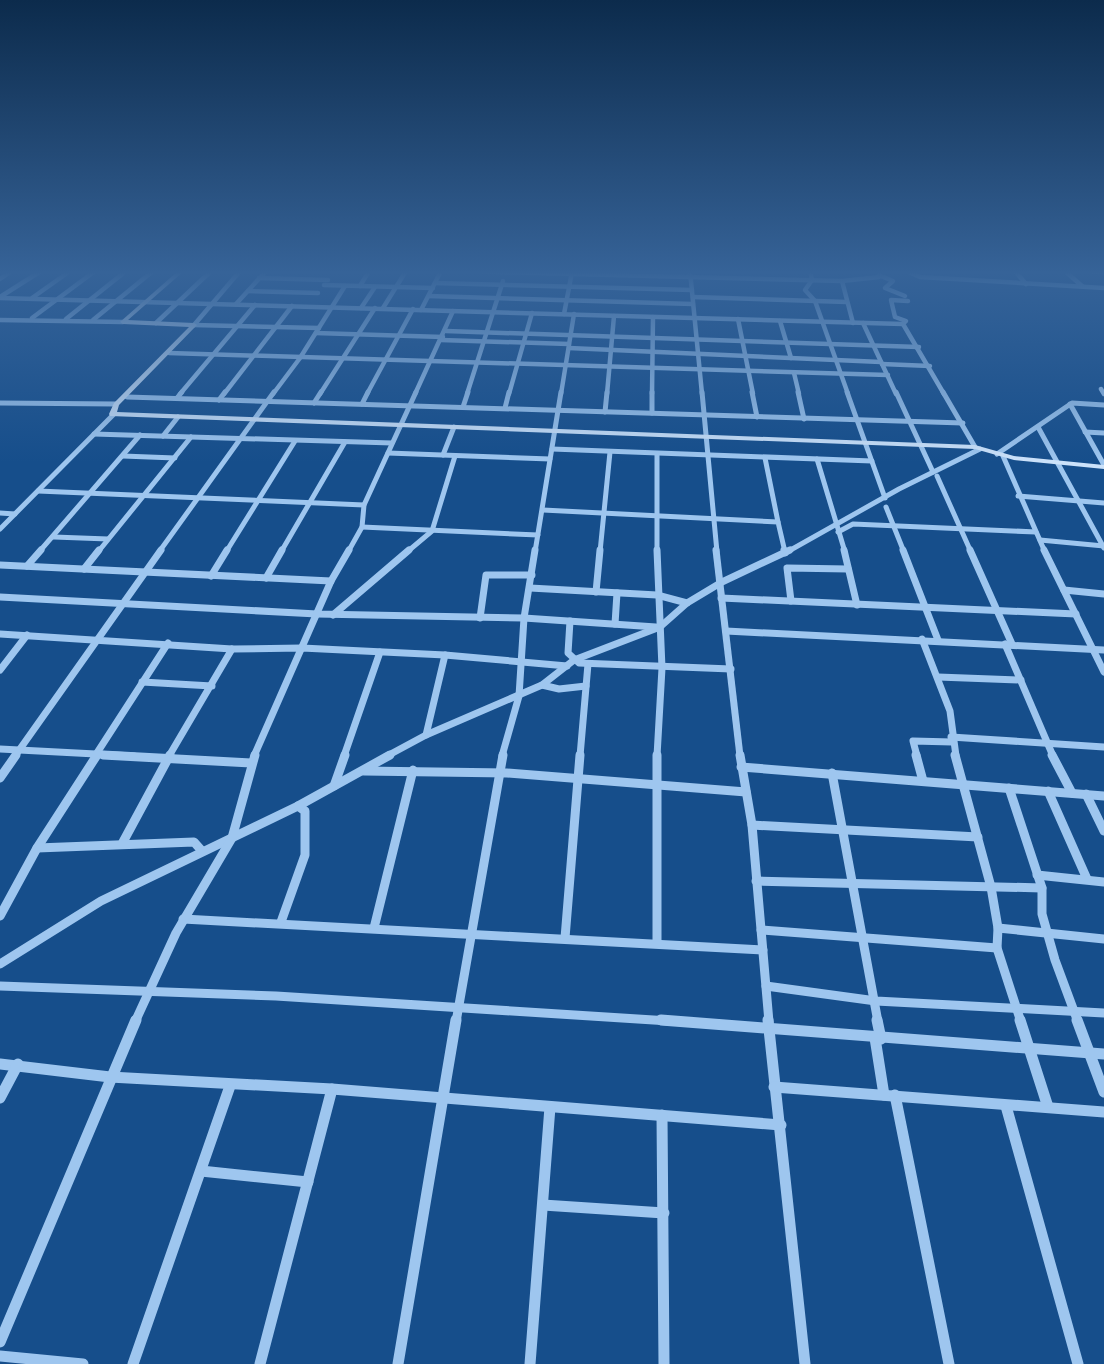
<svg xmlns="http://www.w3.org/2000/svg" width="1104" height="1364" font-family="Helvetica,sans-serif">
  <style>
    .lines { fill: none; stroke-linecap: round; stroke-linejoin: round }
    .street-far4 { stroke: #9ec6ef; stroke-width: 4.5 }
    .street-far3 { stroke: #9ec6ef; stroke-width: 5 }
    .street-far2 { stroke: #9ec6ef; stroke-width: 7 }
    .street-far1 { stroke: #9ec6ef; stroke-width: 9 }
    .street { stroke: #9ec6ef; stroke-width: 11 }
    .secondary { fill: #cce2fa; fill-rule: evenodd }
  </style>
  <rect width="100%" height="100%" fill="#164e8b"/>
  <g class="lines">
    <g class="street-far4">
      <polyline points="463,271 842,281 879,277 881,271"/>
      <polyline points="690,271 702,394"/>
      <polyline points="810,271 812,280 805,290 815,301 848,394"/>
      <polyline points="1015,271 1026,284"/>
      <polyline points="1065,271 1082,286"/>
      <polyline points="1078,271 1104,272"/>
      <polyline points="911,273 920,277 1104,288"/>
      <polyline points="881,276 893,281 885,288 905,296"/>
      <polyline points="259,278 328,280"/>
      <polyline points="0,279 12,271"/>
      <polyline points="842,281 853,323"/>
      <polyline points="435,283 692,290"/>
      <polyline points="324,285 433,288"/>
      <polyline points="360,286 369,271"/>
      <polyline points="248,291 318,293"/>
      <polyline points="429,296 693,304"/>
      <polyline points="0,297 41,271"/>
      <polyline points="693,297 847,302"/>
      <polyline points="0,298 903,324"/>
      <polyline points="32,298 70,271"/>
      <polyline points="908,301 891,300 895,317 906,321 903,324 944,394"/>
      <polyline points="236,304 266,271"/>
      <polyline points="361,308 375,287"/>
      <polyline points="383,308 406,271"/>
      <polyline points="421,310 441,271"/>
      <polyline points="564,314 572,272"/>
      <polyline points="32,318 95,271"/>
      <polyline points="66,319 126,271"/>
      <polyline points="738,319 753,394"/>
      <polyline points="0,320 123,322"/>
      <polyline points="93,320 153,271"/>
      <polyline points="780,321 791,358"/>
      <polyline points="156,323 211,271"/>
      <polyline points="863,323 896,394"/>
      <polyline points="194,325 319,328"/>
      <polyline points="194,325 240,271"/>
      <polyline points="446,331 919,347"/>
      <polyline points="316,333 443,337"/>
      <polyline points="441,340 569,344"/>
      <polyline points="569,348 881,362"/>
      <polyline points="169,353 888,375"/>
      <polyline points="882,364 930,366"/>
      <polyline points="794,373 799,394"/>
      <polyline points="1101,389 1104,394"/>
      <polyline points="180,394 255,305"/>
      <polyline points="224,394 292,306"/>
      <polyline points="273,394 300,358 345,286"/>
      <polyline points="320,394 375,308"/>
      <polyline points="367,394 413,309"/>
      <polyline points="415,394 453,311"/>
      <polyline points="467,394 503,281"/>
      <polyline points="509,394 532,313"/>
      <polyline points="561,394 574,314"/>
      <polyline points="607,394 614,316"/>
      <polyline points="652,394 653,317"/>
    </g>
    <g class="street-far3">
      <polyline points="702,392 717,552"/>
      <polyline points="752,392 757,417"/>
      <polyline points="798,392 804,419"/>
      <polyline points="847,392 885,498"/>
      <polyline points="896,392 933,472"/>
      <polyline points="943,392 975,447"/>
      <polyline points="127,397 963,423"/>
      <polyline points="177,398 182,392"/>
      <polyline points="219,400 225,392"/>
      <polyline points="0,403 116,404"/>
      <polyline points="314,403 321,392"/>
      <polyline points="362,404 368,392"/>
      <polyline points="1070,404 1104,465"/>
      <polyline points="463,407 468,392"/>
      <polyline points="505,408 509,392"/>
      <polyline points="605,412 607,392"/>
      <polyline points="652,413 652,392"/>
      <polyline points="1038,427 1104,548"/>
      <polyline points="1085,432 1104,433"/>
      <polyline points="94,434 392,443"/>
      <polyline points="163,436 178,417"/>
      <polyline points="552,449 872,461"/>
      <polyline points="388,453 550,459"/>
      <polyline points="657,454 657,552"/>
      <polyline points="997,454 1072,403 1104,405"/>
      <polyline points="443,455 454,427"/>
      <polyline points="123,456 175,458"/>
      <polyline points="1003,456 1045,552"/>
      <polyline points="765,458 778,522"/>
      <polyline points="817,459 845,552"/>
      <polyline points="937,476 971,552"/>
      <polyline points="38,491 364,505"/>
      <polyline points="1018,496 1104,503"/>
      <polyline points="886,507 904,552"/>
      <polyline points="543,510 778,522 785,552"/>
      <polyline points="0,513 15,514"/>
      <polyline points="362,527 538,535"/>
      <polyline points="0,529 114,414"/>
      <polyline points="838,532 853,524 1036,532"/>
      <polyline points="54,537 108,539"/>
      <polyline points="1040,540 1104,546"/>
      <polyline points="39,552 140,435"/>
      <polyline points="98,552 191,437"/>
      <polyline points="159,552 274,392"/>
      <polyline points="226,552 295,441"/>
      <polyline points="281,552 345,442"/>
      <polyline points="348,552 362,527 364,505 416,392"/>
      <polyline points="407,552 432,531 455,456"/>
      <polyline points="535,552 561,392"/>
      <polyline points="600,552 610,452"/>
      <polyline points="787,552 899,489 980,449"/>
    </g>
    <g class="street-far2">
      <polyline points="657,550 662,668 657,756"/>
      <polyline points="716,550 740,756"/>
      <polyline points="784,550 785,553"/>
      <polyline points="844,550 857,605"/>
      <polyline points="903,550 938,640"/>
      <polyline points="970,550 1012,644"/>
      <polyline points="1044,550 1104,672"/>
      <polyline points="0,565 331,581"/>
      <polyline points="27,566 41,550"/>
      <polyline points="84,569 99,550"/>
      <polyline points="211,576 227,550"/>
      <polyline points="266,578 282,550"/>
      <polyline points="530,588 657,595 687,603"/>
      <polyline points="1064,590 1104,594"/>
      <polyline points="596,592 600,550"/>
      <polyline points="0,597 317,614 524,618 656,627"/>
      <polyline points="721,598 1076,614"/>
      <polyline points="791,601 787,568 848,569"/>
      <polyline points="333,615 409,550"/>
      <polyline points="480,618 486,575 532,575"/>
      <polyline points="570,621 568,653 579,663 731,669"/>
      <polyline points="615,624 617,593"/>
      <polyline points="726,631 1104,650"/>
      <polyline points="0,634 232,649 302,648 445,655 567,666"/>
      <polyline points="922,639 950,711 956,756"/>
      <polyline points="1005,644 1053,756"/>
      <polyline points="0,670 27,635"/>
      <polyline points="938,677 1021,680"/>
      <polyline points="142,682 212,686"/>
      <polyline points="542,685 559,689 586,686"/>
      <polyline points="426,735 445,655"/>
      <polyline points="951,737 1104,747"/>
      <polyline points="0,749 134,756"/>
      <polyline points="15,756 161,550"/>
      <polyline points="95,756 168,643"/>
      <polyline points="169,756 232,649"/>
      <polyline points="254,756 331,581 349,550"/>
      <polyline points="344,756 380,652"/>
      <polyline points="387,756 426,735 542,685 574,660 660,627 687,603 722,582 790,550"/>
      <polyline points="502,756 519,696 524,618 535,550"/>
      <polyline points="580,756 588,664"/>
      <polyline points="917,756 913,741 952,742"/>
    </g>
    <g class="street-far1">
      <polyline points="103,755 251,763"/>
      <polyline points="740,755 752,825 769,1022"/>
      <polyline points="916,755 923,781"/>
      <polyline points="955,755 991,887 998,928 997,948 1021,1022"/>
      <polyline points="1052,755 1072,793"/>
      <polyline points="741,767 1104,796"/>
      <polyline points="364,771 507,773 746,792"/>
      <polyline points="832,773 878,1022"/>
      <polyline points="0,778 16,755"/>
      <polyline points="334,786 345,755"/>
      <polyline points="1009,788 1042,888 1042,914 1055,960 1078,1022"/>
      <polyline points="1048,791 1087,879"/>
      <polyline points="1086,794 1104,831"/>
      <polyline points="752,825 978,837"/>
      <polyline points="123,842 170,755"/>
      <polyline points="37,848 194,842 202,851"/>
      <polyline points="1037,875 1104,882"/>
      <polyline points="756,881 1042,888"/>
      <polyline points="0,916 37,848 97,755"/>
      <polyline points="183,919 763,950"/>
      <polyline points="281,922 305,855 305,811 298,806"/>
      <polyline points="374,928 413,770"/>
      <polyline points="998,928 1104,939"/>
      <polyline points="761,930 997,948"/>
      <polyline points="565,938 580,755"/>
      <polyline points="657,943 657,755"/>
      <polyline points="0,964 101,901 298,806 390,755"/>
      <polyline points="0,986 276,996 685,1022"/>
      <polyline points="766,986 876,1001 1104,1013"/>
      <polyline points="135,1022 176,933 232,838 255,755"/>
      <polyline points="456,1022 503,755"/>
    </g>
    <g class="street">
      <polyline points="661,1020 1104,1054"/>
      <polyline points="768,1020 805,1364"/>
      <polyline points="877,1020 881,1039"/>
      <polyline points="1020,1020 1048,1107"/>
      <polyline points="1077,1020 1104,1092"/>
      <polyline points="875,1038 884,1095"/>
      <polyline points="0,1064 110,1077 332,1089 781,1125"/>
      <polyline points="774,1087 1104,1112"/>
      <polyline points="895,1095 949,1364"/>
      <polyline points="0,1098 18,1064"/>
      <polyline points="1006,1106 1078,1364"/>
      <polyline points="662,1115 664,1364"/>
      <polyline points="201,1171 308,1182"/>
      <polyline points="543,1205 664,1213"/>
      <polyline points="0,1342 136,1020"/>
      <polyline points="0,1356 83,1364"/>
      <polyline points="133,1364 230,1086"/>
      <polyline points="260,1364 332,1089"/>
      <polyline points="398,1364 456,1020"/>
      <polyline points="530,1364 550,1107"/>
    </g>
    <polygon class="secondary" points="178,271 184,271 128,320 194,323 197,325 119,405 117,412 975,445 1014,456 1104,465 1104,469 1014,460 975,449 110,416 109,414 114,403 189,327 123,324 120,322"/>
  </g>
  <linearGradient id="sky" x2="0" y2="1"><stop stop-color="#0c2b4c"/><stop offset="0.59" stop-color="#366398"/><stop offset="1" stop-color="#366398" stop-opacity="0"/></linearGradient>
  <rect width="1104" height="462" fill="url(#sky)"/>
</svg>
